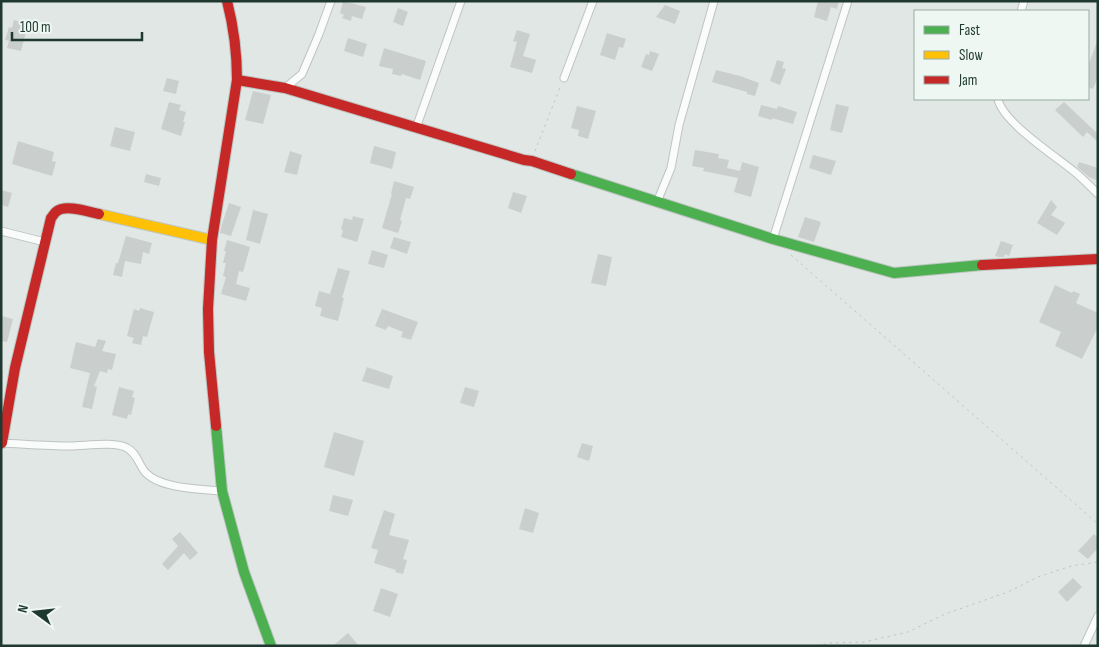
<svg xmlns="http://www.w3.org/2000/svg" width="1099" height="647" font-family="'Sofia Sans Condensed',sans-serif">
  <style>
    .building { fill: #cacfcd }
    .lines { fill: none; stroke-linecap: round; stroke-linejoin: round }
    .street-casing { stroke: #bec4c1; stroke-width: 9 }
    .fast-casing { stroke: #bdc5c1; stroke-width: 12 }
    .slow-casing { stroke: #bdc5c1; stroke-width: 12 }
    .jam-casing { stroke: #bdc5c1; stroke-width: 12 }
    .path { stroke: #bfc7c5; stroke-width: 1; stroke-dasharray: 2.5 4; stroke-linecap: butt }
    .street { stroke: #fafbfb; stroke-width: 7 }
    .fast { stroke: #4caf50; stroke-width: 10 }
    .slow { stroke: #ffc107; stroke-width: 10 }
    .jam { stroke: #c62828; stroke-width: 10 }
  </style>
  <rect width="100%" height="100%" fill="#e1e7e4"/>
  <g class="building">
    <polygon points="343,1 366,7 362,19 352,16 351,21 342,18 344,15 340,13"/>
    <polygon points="818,1 839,1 837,9 831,7 827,21 814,17"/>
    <polygon points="665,5 680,11 675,24 656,17"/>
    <polygon points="398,8 408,12 403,26 393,22"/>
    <polygon points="14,20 28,24 21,51 7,48 9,41 5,40 9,27 12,28"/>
    <polygon points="517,30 530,34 523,56 536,60 532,73 510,67 517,42 513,41"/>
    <polygon points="607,33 626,39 623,48 619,47 615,60 600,55"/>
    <polygon points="348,38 367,44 363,57 344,51"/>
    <polygon points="1097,42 1098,77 1093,89 1088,87 1088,66"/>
    <polygon points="384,48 426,61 420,80 402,74 401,76 392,74 393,69 379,66"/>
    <polygon points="650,51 659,54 652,71 641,67 646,54 649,55"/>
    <polygon points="777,60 784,62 782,68 786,69 780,85 770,81"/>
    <polygon points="716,70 740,76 759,83 755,96 747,94 747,92 712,82"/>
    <polygon points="167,78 179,81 176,94 163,91"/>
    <polygon points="253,91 271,95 263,124 245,120"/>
    <polygon points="169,102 181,105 179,110 186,112 183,122 185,122 181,136 161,129"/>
    <polygon points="1064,102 1098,134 1098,142 1087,132 1083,137 1055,110"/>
    <polygon points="836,104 849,107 842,133 830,130"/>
    <polygon points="761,105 777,109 778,106 797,112 793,124 772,118 772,120 758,116"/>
    <polygon points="577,106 596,111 588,139 578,136 579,130 571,128"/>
    <polygon points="115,127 135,132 130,151 110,146"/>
    <polygon points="18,141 54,152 52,161 56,162 52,176 12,164"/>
    <polygon points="374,146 396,152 392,169 370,163"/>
    <polygon points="695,150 719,154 718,158 729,160 727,168 740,171 742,162 759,167 751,197 734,192 738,178 703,171 704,168 692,166"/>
    <polygon points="290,151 302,155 297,175 284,172"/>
    <polygon points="813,155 836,161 831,175 809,168"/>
    <polygon points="1079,162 1098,168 1098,181 1089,177 1077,167"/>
    <polygon points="146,174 161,178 159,186 144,182"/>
    <polygon points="394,181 414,187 410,199 406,198 400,220 402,221 398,233 382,228 392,194 391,194"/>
    <polygon points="1,190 12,193 8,207 1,205"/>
    <polygon points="513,192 527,196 521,213 508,208"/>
    <polygon points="1051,200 1057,207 1051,215 1065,223 1057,235 1037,223"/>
    <polygon points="229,203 241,207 231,236 220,233 222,224"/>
    <polygon points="253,210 268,214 260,244 246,240"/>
    <polygon points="353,216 364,219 357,242 341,237 343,230 341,229 344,218 352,220"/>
    <polygon points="805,217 821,222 814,242 798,237"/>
    <polygon points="126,236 152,243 149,254 143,252 141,264 125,261 122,277 113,275 116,263 118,263"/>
    <polygon points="394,237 411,242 407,254 390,248"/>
    <polygon points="227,240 250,247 243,272 239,271 236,284 250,288 246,301 221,294 226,277 223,276 226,263 223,263 226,251 224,251"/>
    <polygon points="1001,241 1013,245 1009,256 1005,254 1004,257 999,257 995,256"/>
    <polygon points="372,250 388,255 384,268 368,264"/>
    <polygon points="598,254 612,257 606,286 591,283"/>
    <polygon points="338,268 350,271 342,298 344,298 338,321 320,316 322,308 315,306 319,291 330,294"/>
    <polygon points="1055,285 1072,293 1073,291 1080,294 1076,303 1098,313 1098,327 1082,359 1055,346 1061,332 1039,322"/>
    <polygon points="140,308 154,312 147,337 143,336 141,345 132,343 134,338 127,336 134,309 139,311"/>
    <polygon points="382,309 418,322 411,340 401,337 403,332 388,326 386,330 375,326"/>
    <polygon points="1,316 13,319 7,342 1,341"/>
    <polygon points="98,339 106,341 102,351 116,354 112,370 108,369 107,373 100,371 94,386 97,387 92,409 82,407 90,373 70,368 76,342 95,347"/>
    <polygon points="367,367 393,376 389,389 362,381"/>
    <polygon points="119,387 134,391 132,397 135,398 131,415 128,414 127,419 112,415"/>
    <polygon points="465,387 479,391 474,407 460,403"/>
    <polygon points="334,432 364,441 354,476 324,467"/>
    <polygon points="582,443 593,446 589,461 577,457"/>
    <polygon points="333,495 353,500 348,516 329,511"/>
    <polygon points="525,508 539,513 533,533 519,529"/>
    <polygon points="384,510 395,514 389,535 409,540 403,559 407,560 403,574 395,572 396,570 374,563 378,550 371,548"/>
    <polygon points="180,532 198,553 190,560 184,553 168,570 162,564 178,546 172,539"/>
    <polygon points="1094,534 1098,538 1098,548 1088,559 1078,551"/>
    <polygon points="1073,578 1082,587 1067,602 1058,592"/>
    <polygon points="381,588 398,594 390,617 373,611"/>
    <polygon points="348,633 359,646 333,646"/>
  </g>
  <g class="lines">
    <defs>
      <g id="street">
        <polyline points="1021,11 1024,1"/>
        <polyline points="564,78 593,1"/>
        <polyline points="285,88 302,74 319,34 331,1"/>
        <path d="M998,99C1002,122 1057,157 1076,173C1083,179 1091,187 1098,194"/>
        <polyline points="416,128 461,1"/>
        <polyline points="657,202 671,168 679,125 714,1"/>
        <polyline points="1,231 45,242"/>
        <polyline points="773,239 848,1"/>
        <path d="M1,443C24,444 47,446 70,446C85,446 115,441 127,448C137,453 139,465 145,472C160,489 201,489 222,491"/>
        <polyline points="1084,646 1098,616"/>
      </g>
      <g id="fast">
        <polyline points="571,174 773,239 894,273 982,265"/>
        <polyline points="216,426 222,491 244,572 271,646"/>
      </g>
      <polyline id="slow" points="99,214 212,240"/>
      <g id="jam">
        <polyline points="237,80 285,88 524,160 532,161 571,174"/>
        <polyline points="982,265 1098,259"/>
        <path d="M216,426L209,352L208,309L212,240L237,80C237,52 234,28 227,1"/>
        <path d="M2,443L15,368L51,218C53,216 54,213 57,211C66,204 89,212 99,214"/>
      </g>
    </defs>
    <use href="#street" class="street-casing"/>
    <use href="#fast" class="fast-casing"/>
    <use href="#slow" class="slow-casing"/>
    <use href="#jam" class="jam-casing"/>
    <g class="path">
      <polyline points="535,151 561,85"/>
      <polyline points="791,255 1098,524"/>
      <polyline points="817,646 830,643 864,642 908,632 945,614 1008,592 1038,577 1071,566 1098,562"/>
    </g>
    <use href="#street" class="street"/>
    <use href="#fast" class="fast"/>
    <use href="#slow" class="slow"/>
    <use href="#jam" class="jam"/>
  </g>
  <rect width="1099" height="647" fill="none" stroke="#1f3931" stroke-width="5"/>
  <rect x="914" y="10" width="175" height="90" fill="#eef7f2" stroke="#9baba5"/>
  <rect x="924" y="26" width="25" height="8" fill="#4caf50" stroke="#9baba5"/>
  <text x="959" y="35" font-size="15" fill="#1f3931">Fast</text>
  <rect x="924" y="51" width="25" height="8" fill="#ffc107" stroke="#9baba5"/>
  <text x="959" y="60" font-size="15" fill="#1f3931">Slow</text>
  <rect x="924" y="76" width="25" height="8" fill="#c62828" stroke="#9baba5"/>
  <text x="959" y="85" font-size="15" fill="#1f3931">Jam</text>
  <g transform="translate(35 612) rotate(285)" stroke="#eef7f2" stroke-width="4" paint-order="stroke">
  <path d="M0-4L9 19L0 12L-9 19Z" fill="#1f3931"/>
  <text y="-8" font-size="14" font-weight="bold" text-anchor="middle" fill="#1f3931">N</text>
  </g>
  <path d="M12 32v8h130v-8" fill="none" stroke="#1f3931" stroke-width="2.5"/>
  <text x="20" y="32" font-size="15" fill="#1f3931" stroke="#eef7f2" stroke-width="4" paint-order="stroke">100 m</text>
</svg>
